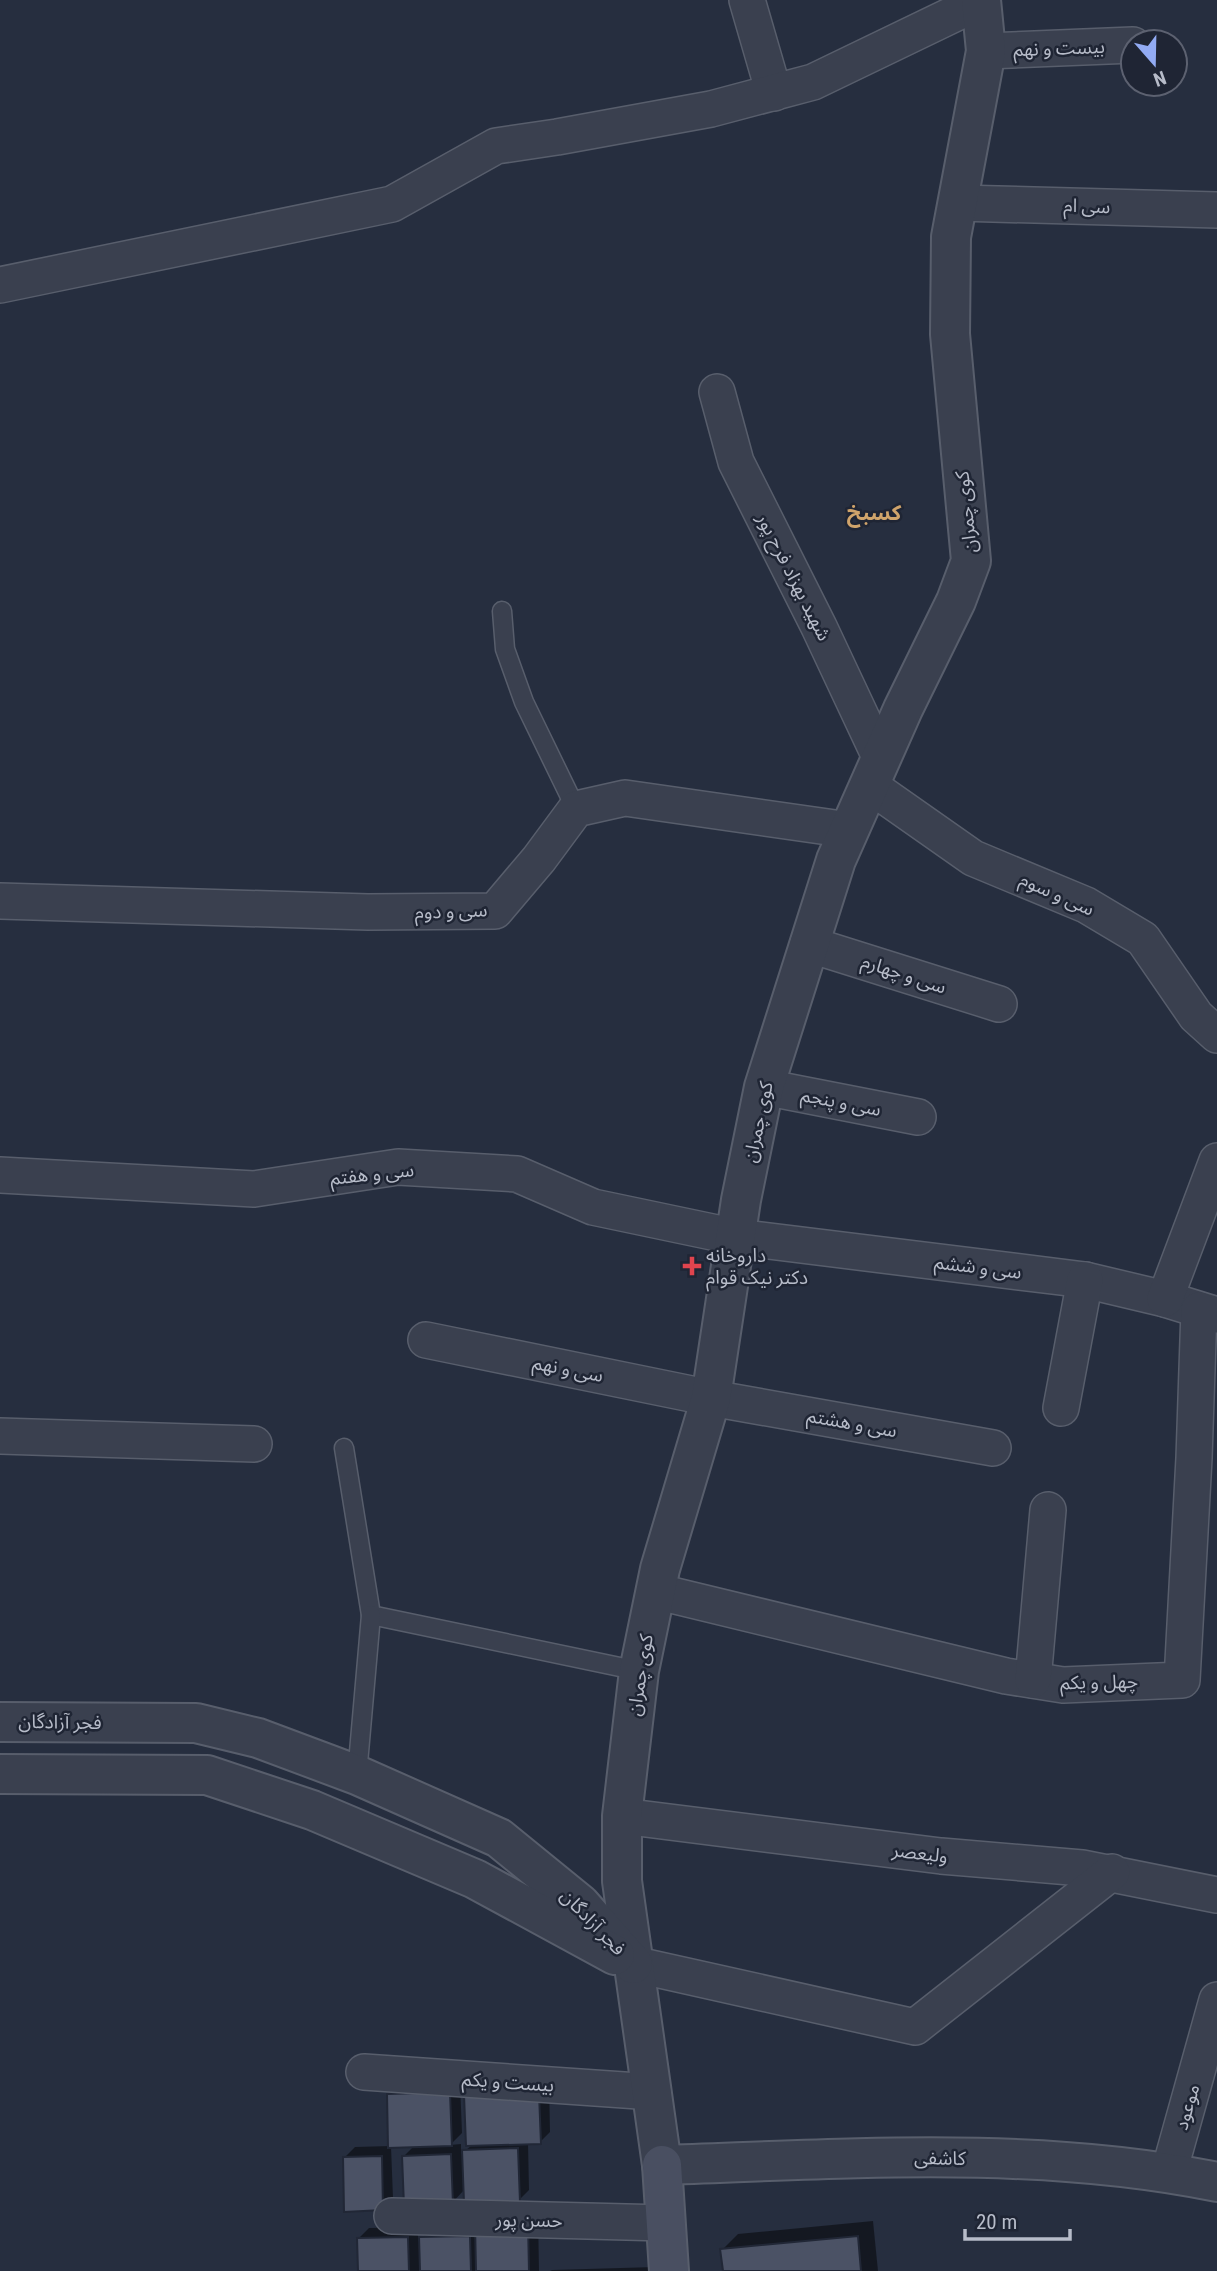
<svg xmlns="http://www.w3.org/2000/svg" width="1217" height="2271" font-family="'Roboto Condensed','Noto Sans Arabic',sans-serif">
  <style>
    .shadow { fill: #0007 }
    .building { fill: #4b5265; stroke: #212736; stroke-width: 2 }
    .lines { fill: none; stroke-linecap: round; stroke-linejoin: round }
    .service-casing { stroke: #585e6c; stroke-width: 21 }
    .minor-casing { stroke: #585e6c; stroke-width: 38 }
    .tertiary-casing { stroke: #585e6c; stroke-width: 42 }
    .secondary-casing { stroke: #585e6c; stroke-width: 42 }
    .service { stroke: #3a404f; stroke-width: 18 }
    .minor { stroke: #3a404f; stroke-width: 35 }
    .tertiary { stroke: #3a404f; stroke-width: 38 }
    .secondary { stroke: #494f61; stroke-width: 38 }
    .health-dot { fill: #e0444e; stroke: #1f2534; stroke-width: 2.5 }
    .labels { text-anchor: middle; dominant-baseline: central; stroke-width: 5; stroke-linejoin: round; paint-order: stroke }
    .street-label { font-size: 19px; fill: #b7bcc9; stroke: #1f2534 }
    .poi-label { font-size: 19px; fill: #b7bcc9; stroke: #1f2534; text-anchor: start }
    .neighbourhood-label { font-size: 21px; font-weight: bold; fill: #d0a46b; stroke: #1f2534 }
  </style>
  <rect width="100%" height="100%" fill="#262e3f"/>
  <g class="shadow">
    <polygon points="460,2082 462,2133 450,2145 461,2144 461,2154 549,2083 550,2132 540,2142 528,2142 529,2190 519,2200 465,2189 452,2203 404,2156 415,2145 391,2146 393,2198 382,2209 345,2157 355,2147 390,2146 388,2095 399,2084"/>
    <polygon points="538,2213 539,2271 359,2271 358,2239 369,2228 418,2227 418,2241 432,2228"/>
    <polygon points="873,2221 878,2271 724,2271 722,2250 738,2234"/>
    <polygon points="655,2267 655,2271 550,2271 552,2270"/>
  </g>
  <g class="building">
    <polygon points="450,2092 452,2146 388,2148 387,2094"/>
    <polygon points="539,2093 541,2144 466,2146 464,2095"/>
    <polygon points="518,2148 520,2202 464,2203 462,2150"/>
    <polygon points="451,2154 453,2204 404,2206 402,2156"/>
    <polygon points="382,2156 383,2210 344,2212 343,2157"/>
    <polygon points="528,2222 529,2271 476,2271 475,2224"/>
    <polygon points="470,2236 471,2271 420,2271 419,2237"/>
    <polygon points="858,2236 861,2271 723,2271 720,2249"/>
    <polygon points="408,2237 409,2271 358,2271 357,2238"/>
  </g>
  <g class="lines">
    <defs>
      <g id="service">
        <polyline points="502,611 505,649 524,702 576,809"/>
        <polyline points="344,1448 371,1615 639,1671"/>
        <polyline points="357,1775 371,1615"/>
      </g>
      <g id="minor">
        <polyline points="747,0 774,93"/>
        <polyline points="986,51 1133,45"/>
        <polyline points="958,203 1217,210"/>
        <polyline points="0,285 392,204 496,146 557,137 711,109 813,82 981,1"/>
        <polyline points="717,392 736,462 819,627 881,759"/>
        <polyline points="869,785 973,858 1086,905 1143,939 1196,1016 1217,1035"/>
        <polyline points="0,901 368,912 495,911 539,859 576,809 625,798 849,830"/>
        <polyline points="808,944 999,1004"/>
        <polyline points="764,1087 918,1117"/>
        <polyline points="0,1175 254,1189 398,1167 517,1174 593,1207 736,1237 1085,1280 1165,1299 1217,1315"/>
        <polyline points="1165,1299 1217,1161"/>
        <polyline points="426,1340 711,1398 993,1448"/>
        <polyline points="1061,1408 1085,1280"/>
        <polyline points="0,1436 254,1444"/>
        <polyline points="655,1591 1006,1676 1063,1685 1182,1680 1194,1458 1199,1310"/>
        <polyline points="1033,1680 1048,1510"/>
        <polyline points="622,1816 941,1856 1082,1868 1217,1895"/>
        <polyline points="633,1964 915,2027 1112,1872"/>
        <polyline points="364,2072 653,2092"/>
        <polyline points="1169,2172 1217,2000"/>
        <polyline points="392,2216 666,2223"/>
      </g>
      <g id="tertiary">
        <path d="M981,0L986,51L951,237L950,334L971,561L956,601L903,709L836,860L764,1087L741,1200L711,1398L660,1569L639,1671L622,1816V1881L662,2165C847,2159 1035,2145 1217,2182"/>
        <polyline points="0,1722 196,1723 258,1738 357,1775 499,1838 580,1904 633,1964"/>
        <polyline points="0,1774 207,1775 312,1810 475,1879 615,1955"/>
      </g>
      <polyline id="secondary" points="662,2165 669,2271"/>
    </defs>
    <use href="#service" class="service-casing"/>
    <use href="#minor" class="minor-casing"/>
    <use href="#tertiary" class="tertiary-casing"/>
    <use href="#secondary" class="secondary-casing"/>
    <use href="#service" class="service"/>
    <use href="#minor" class="minor"/>
    <use href="#tertiary" class="tertiary"/>
    <use href="#secondary" class="secondary"/>
  </g>
  <path class="health-dot" d="M688.5 1255.5h7v7h7v7h-7v7h-7v-7h-7v-7h7z"/>
  <g class="labels">
    <g class="street-label">
      <text transform="translate(1059 48) rotate(-2)">بیست و نهم</text>
      <text transform="translate(1087 206) rotate(2)">سی ام</text>
      <text transform="translate(966 512) rotate(-96)">کوی چمران</text>
      <text transform="translate(794 577) rotate(63)">شهید بهزاد فرح پور</text>
      <text transform="translate(1057 894) rotate(24)">سی و سوم</text>
      <text transform="translate(451 911) rotate(-2)">سی و دوم</text>
      <text transform="translate(904 974) rotate(18)">سی و چهارم</text>
      <text transform="translate(841 1102) rotate(11)">سی و پنجم</text>
      <text transform="translate(758 1122) rotate(-78)">کوی چمران</text>
      <text transform="translate(372 1174) rotate(-6)">سی و هفتم</text>
      <text transform="translate(978 1267) rotate(7)">سی و ششم</text>
      <text transform="translate(568 1369) rotate(11)">سی و نهم</text>
      <text transform="translate(852 1423) rotate(10)">سی و هشتم</text>
      <text transform="translate(640 1675) rotate(-81)">کوی چمران</text>
      <text transform="translate(1099 1682) rotate(-1)">چهل و یکم</text>
      <text transform="translate(60 1722) rotate(1)">فجر آزادگان</text>
      <text transform="translate(920 1853) rotate(7)">ولیعصر</text>
      <text transform="translate(593 1922) rotate(46)">فجر آزادگان</text>
      <text transform="translate(508 2082) rotate(4)">بیست و یکم</text>
      <text transform="translate(1187 2107) rotate(-74)">موعود</text>
      <text transform="translate(940 2158) rotate(1)">کاشفی</text>
      <text transform="translate(529 2220) rotate(1)">حسن پور</text>
    </g>
    <g class="poi-label">
      <text x="706" y="1255">داروخانه<tspan x="706" dy="22">دکتر نیک قوام</tspan></text>
    </g>
    <g class="neighbourhood-label">
      <text x="874" y="513">کسبخ</text>
    </g>
  </g>
  <g transform="translate(1154 63) rotate(160)"><circle r="33" fill="#1f2534" stroke="#5c6170" stroke-width="2"/>
  <path d="M0-5L12 26L0 18L-12 26Z" fill="#92abf3"/>
  <text y="-10" font-size="19" font-weight="bold" text-anchor="middle" fill="#b7bcc9">N</text>
  </g>
  <path d="M965 2229v10h105v-10" fill="none" stroke="#b7bcc9" stroke-width="3.5"/>
  <text x="976" y="2229" font-size="21" fill="#b7bcc9" stroke="#1f2534" stroke-width="5" paint-order="stroke">20 m</text>
</svg>
